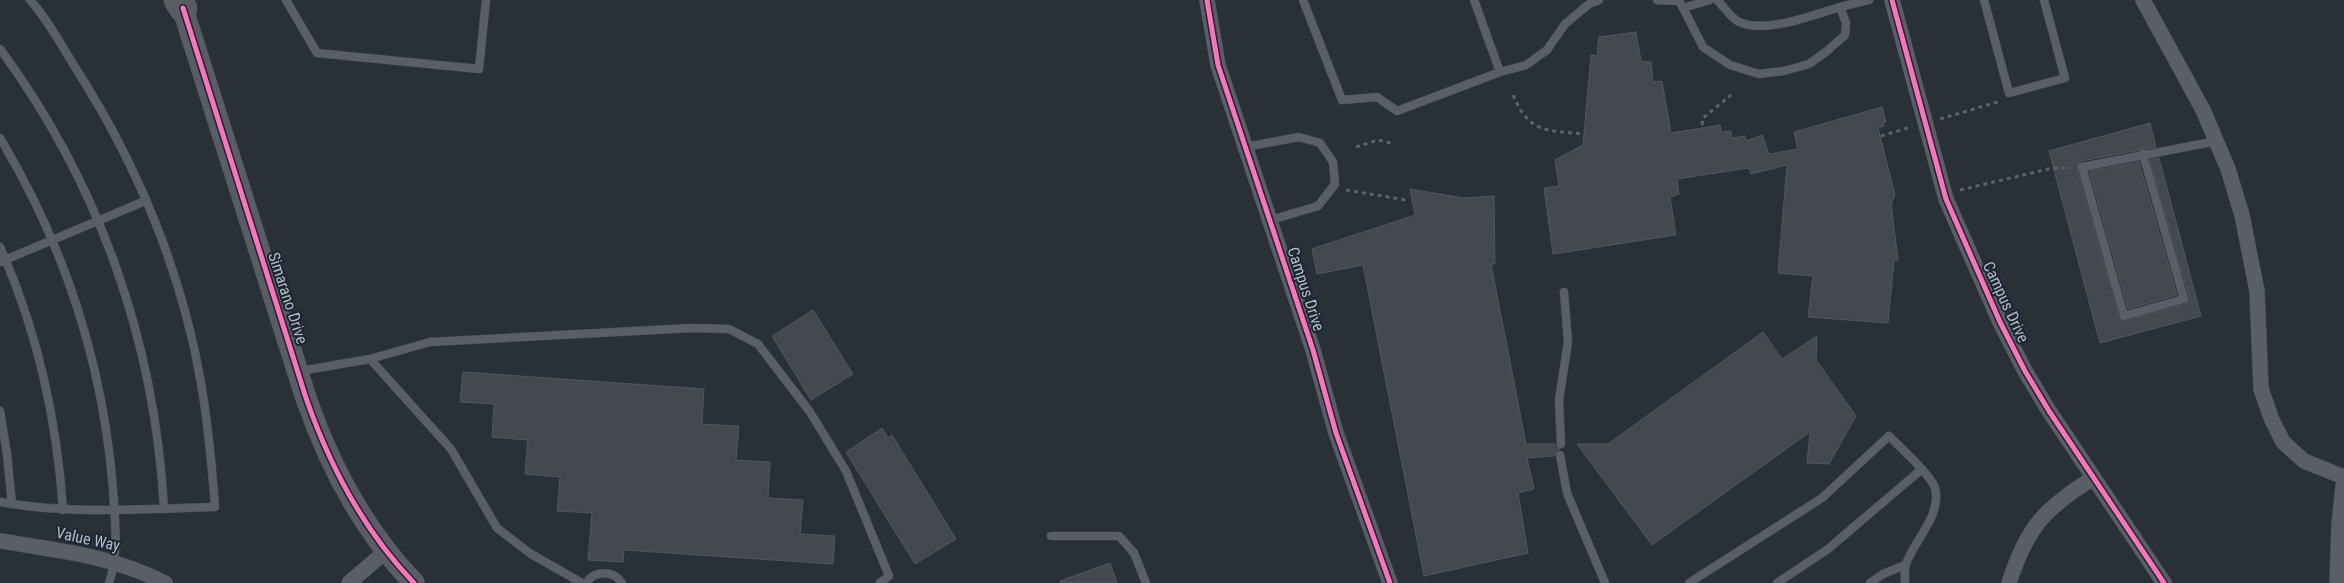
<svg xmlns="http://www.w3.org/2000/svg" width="2344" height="583" font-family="'Roboto Condensed',sans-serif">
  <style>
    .building { fill: #444950; stroke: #52575f }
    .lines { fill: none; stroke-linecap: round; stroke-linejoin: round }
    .lane-casing { stroke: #484c53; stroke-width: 9 }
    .street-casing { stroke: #484c53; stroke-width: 16 }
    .secondary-casing { stroke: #484c53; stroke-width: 22 }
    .highway-casing { stroke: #474c53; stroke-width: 29 }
    .path { stroke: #5d636a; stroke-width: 3; stroke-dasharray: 4 4; stroke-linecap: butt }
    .lane { stroke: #5a5e66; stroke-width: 8 }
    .street { stroke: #5a5e66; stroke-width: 15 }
    .secondary { stroke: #595d64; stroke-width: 21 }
    .highway { stroke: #5a5d60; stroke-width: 28 }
    .cycleway-casing { stroke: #1d2633; stroke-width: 8 }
    .cycleway { stroke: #fb73b8; stroke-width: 5 }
    .labels { text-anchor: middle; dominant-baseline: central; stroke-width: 4; stroke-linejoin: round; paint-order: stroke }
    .street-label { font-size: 16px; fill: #b4bcc9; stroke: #1d2633 }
  </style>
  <rect width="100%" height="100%" fill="#2a3038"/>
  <g class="building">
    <polygon points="1636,32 1641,61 1651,62 1653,82 1662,81 1671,133 1720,125 1721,132 1731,131 1732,138 1745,136 1746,141 1762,135 1769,154 1798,149 1794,132 1882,107 1886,122 1883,122 1884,126 1878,128 1895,195 1891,204 1898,260 1894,260 1888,323 1808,317 1813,276 1778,273 1787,165 1751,174 1748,168 1677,179 1679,194 1670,197 1676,235 1553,254 1544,188 1559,186 1555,160 1583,145 1591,55 1597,56 1599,37"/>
    <polygon points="2150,123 2156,147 2081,161 2077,165 2077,169 2119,318 2125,321 2186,304 2190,300 2150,160 2159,158 2201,316 2100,343 2049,151"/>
    <polygon points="2139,162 2177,295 2128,309 2089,171"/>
    <polygon points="1410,189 1463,198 1494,196 1495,264 1491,264 1526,444 1555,444 1560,449 1556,451 1554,456 1527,458 1534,489 1518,493 1528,553 1424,576 1363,265 1317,274 1312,249 1415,215"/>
    <polygon points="813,310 853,374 811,400 772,336"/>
    <polygon points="1763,332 1782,359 1817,336 1816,360 1856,416 1829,464 1807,463 1810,432 1652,545 1577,444 1608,444"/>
    <polygon points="463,372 704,389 702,424 739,426 736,460 770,462 768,498 803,500 800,534 835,536 833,564 624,550 623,562 588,560 592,513 557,511 560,477 525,474 528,440 492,437 494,404 460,402"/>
    <polygon points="882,428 888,438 892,435 956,539 915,564 846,452"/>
    <polygon points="1110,563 1117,583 1060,583 1060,581"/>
  </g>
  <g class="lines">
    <defs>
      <g id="lane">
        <polyline points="286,0 317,53 479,69 486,0"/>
        <polyline points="1303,0 1342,100 1377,97 1397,111 1500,72 1474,0"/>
        <polyline points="1657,0 1679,1"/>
        <polyline points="1679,0 1703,47 1730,65 1759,74 1784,71 1809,64 1827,51 1845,35 1846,23 1840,7 1869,0"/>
        <path d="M1717,0C1723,6 1731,18 1739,22C1766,34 1813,15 1840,7"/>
        <polyline points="1984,0 2009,93 2065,78 2044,0"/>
        <polyline points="1683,8 1710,0"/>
        <path d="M0,49C99,183 155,342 164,509"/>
        <polyline points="1500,72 1526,65 1547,50 1565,24 1589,4 1599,0"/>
        <path d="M0,138C64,245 103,364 113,489C115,518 119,554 109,583"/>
        <polyline points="1245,147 1299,137 1320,143 1333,162 1335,184 1318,206 1271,220"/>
        <polyline points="2143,154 2184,299 2124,316 2082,167 2217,141"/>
        <path d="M0,247C37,330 57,420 63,510"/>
        <polyline points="0,262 145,201"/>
        <polyline points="370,359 451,449 497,528 531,554 582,583"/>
        <polyline points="300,371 370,359 430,342 692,328 729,329 758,344 810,412 846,471 889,576 880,583"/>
        <polyline points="0,411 7,454 12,504"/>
        <polyline points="1561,444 1559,400 1568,342 1564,292"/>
        <polyline points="1560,455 1567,493 1605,583"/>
        <path d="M0,502C71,515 143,509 215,507C212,466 208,424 201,383C182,273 138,166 78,72C63,48 49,21 30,0"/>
        <polyline points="1051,536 1119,536 1134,553 1146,583"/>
        <path d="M586,583C595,570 613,570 622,583"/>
        <path d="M1689,583L1822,498L1889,436C1899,446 1931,475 1935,488C1942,516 1914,540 1906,564C1904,569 1905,577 1905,583"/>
        <polyline points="1777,583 1828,549 1922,469"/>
        <polyline points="1870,583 1883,574 1905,565"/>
      </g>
      <g id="street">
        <polyline points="1207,0 1218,65 1313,350 1336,433 1390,583"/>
        <polyline points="1892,0 1946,199 2000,322 2025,371 2049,411 2164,583"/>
        <polyline points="2143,0 2203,110 2228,169 2242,215 2257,291 2261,389 2272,420 2283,442 2304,461 2344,477"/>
        <path d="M0,541C57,550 113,556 165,583"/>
        <polyline points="349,583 386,551"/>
        <path d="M2009,583C2027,527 2044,509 2093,478"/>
        <polyline points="2337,583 2339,525 2344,478"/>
      </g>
      <path id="secondary" d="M180,0L306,398C330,467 363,530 414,583"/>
      <polyline id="highway" points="178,0 183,8"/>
    </defs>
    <use href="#lane" class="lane-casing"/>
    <use href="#street" class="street-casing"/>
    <use href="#secondary" class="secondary-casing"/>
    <use href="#highway" class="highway-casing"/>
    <g class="path">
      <path d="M1513,95C1530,134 1546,130 1584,134"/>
      <polyline points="1940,119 2001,101"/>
      <polyline points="1702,125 1703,118 1731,95"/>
      <polyline points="1881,136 1911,127"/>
      <polyline points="1356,147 1378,140 1391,143"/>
      <polyline points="1346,190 1406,200"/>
      <polyline points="1960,190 2053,168 2070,168"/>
    </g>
    <use href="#lane" class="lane"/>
    <use href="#street" class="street"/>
    <use href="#secondary" class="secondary"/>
    <use href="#highway" class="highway"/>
    <defs>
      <g id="cycleway">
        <polyline points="1207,0 1218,65 1313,350 1336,433 1390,583"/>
        <polyline points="1892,0 1946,199 2000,322 2025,371 2049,411 2164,583"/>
        <path d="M183,8L306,398C330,467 363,530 414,583"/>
      </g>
    </defs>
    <use href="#cycleway" class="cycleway-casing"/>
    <use href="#cycleway" class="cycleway"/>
  </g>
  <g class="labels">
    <g class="street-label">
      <text transform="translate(1306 289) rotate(72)">Campus Drive</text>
      <text transform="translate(288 298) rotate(72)">Simarano Drive</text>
      <text transform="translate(2006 302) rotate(65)">Campus Drive</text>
      <text transform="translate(88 539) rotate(12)">Value Way</text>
    </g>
  </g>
</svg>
